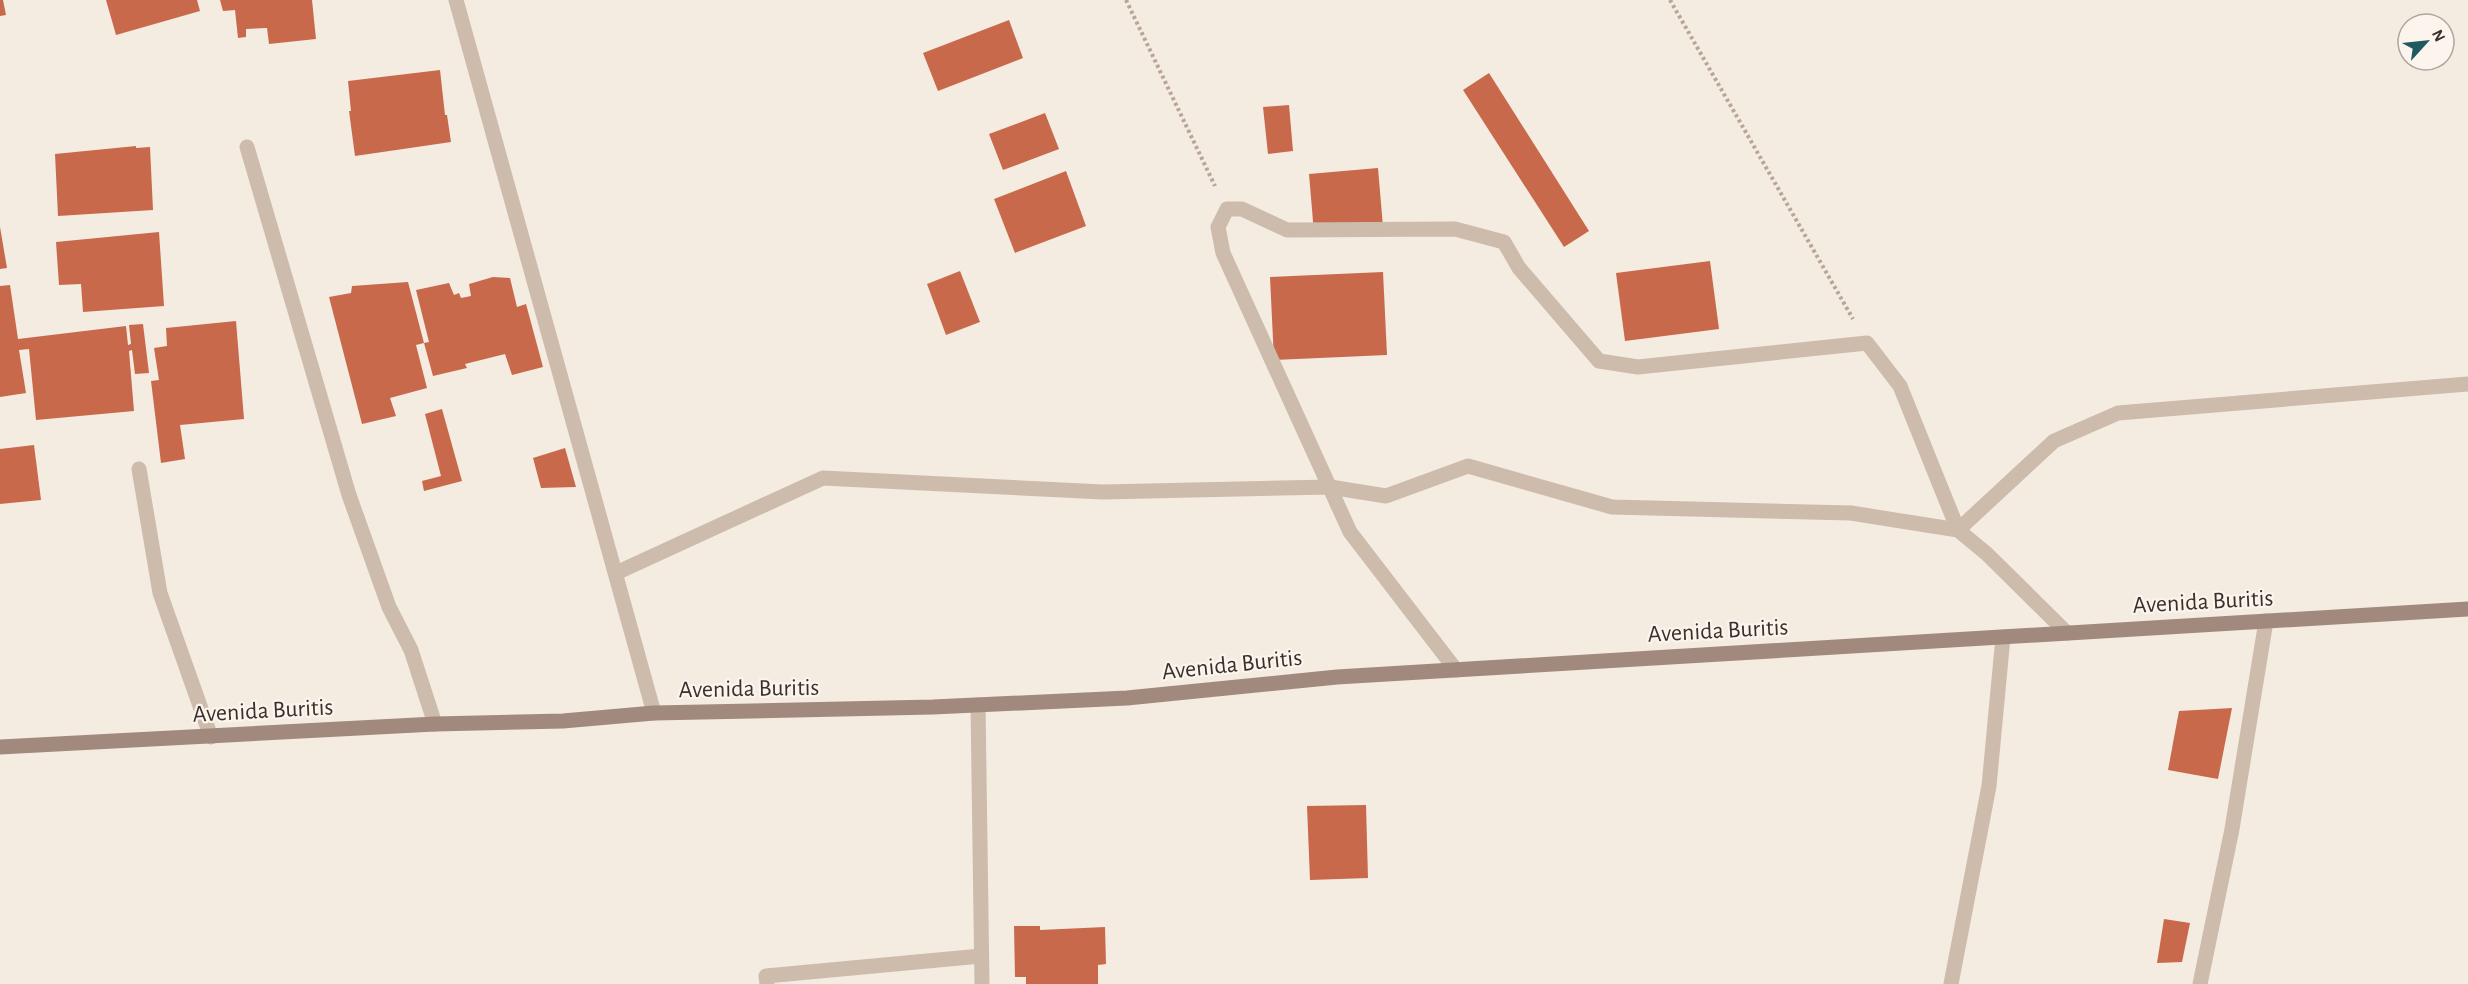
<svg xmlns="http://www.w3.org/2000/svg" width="2468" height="984" font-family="'Alegreya Sans',sans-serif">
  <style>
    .building { fill: #c8694b }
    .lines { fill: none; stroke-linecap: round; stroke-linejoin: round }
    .path { stroke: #b9a596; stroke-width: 4; stroke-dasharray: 3 3; stroke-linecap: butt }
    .street { stroke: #cdbbac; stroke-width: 15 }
    .secondary { stroke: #a18a7d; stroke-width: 15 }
    .labels { text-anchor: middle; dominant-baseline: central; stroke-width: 4.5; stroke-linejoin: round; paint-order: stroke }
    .street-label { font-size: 24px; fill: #3b302b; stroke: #fbf5ee }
  </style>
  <rect width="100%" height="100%" fill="#f4ebe1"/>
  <g class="building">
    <polygon points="0,0 3,0 6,15 0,16"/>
    <polygon points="106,0 197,0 200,11 116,35"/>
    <polygon points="220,0 312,0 316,39 269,44 267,28 246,29 246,37 238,38 235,10 223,11"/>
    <polygon points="1009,20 1023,58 938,91 923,53"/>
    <polygon points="440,70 445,115 447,115 451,142 355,156 349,111 351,111 348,81"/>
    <polygon points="1489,73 1589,231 1564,247 1463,90"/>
    <polygon points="1289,105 1293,151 1268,154 1263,107"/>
    <polygon points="1045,113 1059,149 1003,170 989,134"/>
    <polygon points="136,146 136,148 150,147 153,210 58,216 55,154"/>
    <polygon points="1378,168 1383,227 1314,233 1309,174"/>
    <polygon points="1066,171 1086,226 1015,253 994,199"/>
    <polygon points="0,227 7,268 0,269"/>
    <polygon points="159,232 164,306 83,312 81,284 59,285 56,242"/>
    <polygon points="1710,261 1719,329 1625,341 1616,273"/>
    <polygon points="960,271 980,322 946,335 927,284"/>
    <polygon points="1383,272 1387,355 1274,360 1270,277"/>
    <polygon points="493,277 510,278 517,307 526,304 543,367 512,375 505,354 465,364 467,368 433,376 424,343 429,342 416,290 449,283 454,295 459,293 461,298 471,296 469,284"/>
    <polygon points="408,282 424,343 416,345 427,388 390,398 396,416 362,424 329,297 351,293 352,286"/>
    <polygon points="10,285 18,339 126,326 128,345 131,344 129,325 143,324 149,373 135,374 132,350 129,351 134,411 36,420 29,349 19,350 26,393 0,397 0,286"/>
    <polygon points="236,321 244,419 180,425 185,459 161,463 151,381 159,380 154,348 167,346 166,328"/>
    <polygon points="442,409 462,481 424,491 422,481 441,476 425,414"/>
    <polygon points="34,445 41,500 0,504 0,449"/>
    <polygon points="565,448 576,487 541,488 533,458"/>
    <polygon points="2232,708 2218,779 2168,770 2179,711"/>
    <polygon points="1366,805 1368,878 1310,880 1307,806"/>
    <polygon points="2164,919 2190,923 2182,962 2157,963"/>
    <polygon points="1014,926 1040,926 1040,930 1105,927 1106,964 1098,965 1098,984 1026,984 1026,977 1015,977"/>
  </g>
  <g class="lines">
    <g class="path">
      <polyline points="1126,0 1215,186"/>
      <polyline points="1670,0 1853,319"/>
    </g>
    <g class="street">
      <polyline points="456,0 654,713"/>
      <polyline points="247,147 349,495 389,607 411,650 435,724"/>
      <polyline points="139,469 160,593 211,737"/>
      <polyline points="616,573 823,478 1103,492 1330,487 1386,496 1468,466 1612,507 1851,513 1958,530 2054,441 2118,413 2468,384"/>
      <polyline points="1456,670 1350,532 1223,253 1218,227 1227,209 1242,209 1287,230 1455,229 1504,242 1519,268 1599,361 1638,367 1867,343 1900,386 1958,530 1987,554 2067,633"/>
      <polyline points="978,705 982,984"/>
      <polyline points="767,984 766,976 981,956"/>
      <polyline points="1951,984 1989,786 2003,637"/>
      <polyline points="2200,984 2232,829 2266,621"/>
    </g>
    <polyline class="secondary" points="0,747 435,724 563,721 654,713 933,707 1127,698 1337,677 2468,609"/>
  </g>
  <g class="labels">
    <g class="street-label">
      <text transform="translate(2203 602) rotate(-3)">Avenida Buritis</text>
      <text transform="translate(1718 631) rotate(-3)">Avenida Buritis</text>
      <text transform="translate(1232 665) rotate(-6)">Avenida Buritis</text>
      <text transform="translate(749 689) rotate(-1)">Avenida Buritis</text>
      <text transform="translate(263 711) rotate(-3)">Avenida Buritis</text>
    </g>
  </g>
  <g transform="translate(2426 42) rotate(63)"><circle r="28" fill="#fbf5ee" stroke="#aea6a0" stroke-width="1.5"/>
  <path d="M0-4.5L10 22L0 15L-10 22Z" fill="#1f5a5e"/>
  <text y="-9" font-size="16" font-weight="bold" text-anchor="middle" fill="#3b302b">N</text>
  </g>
</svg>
